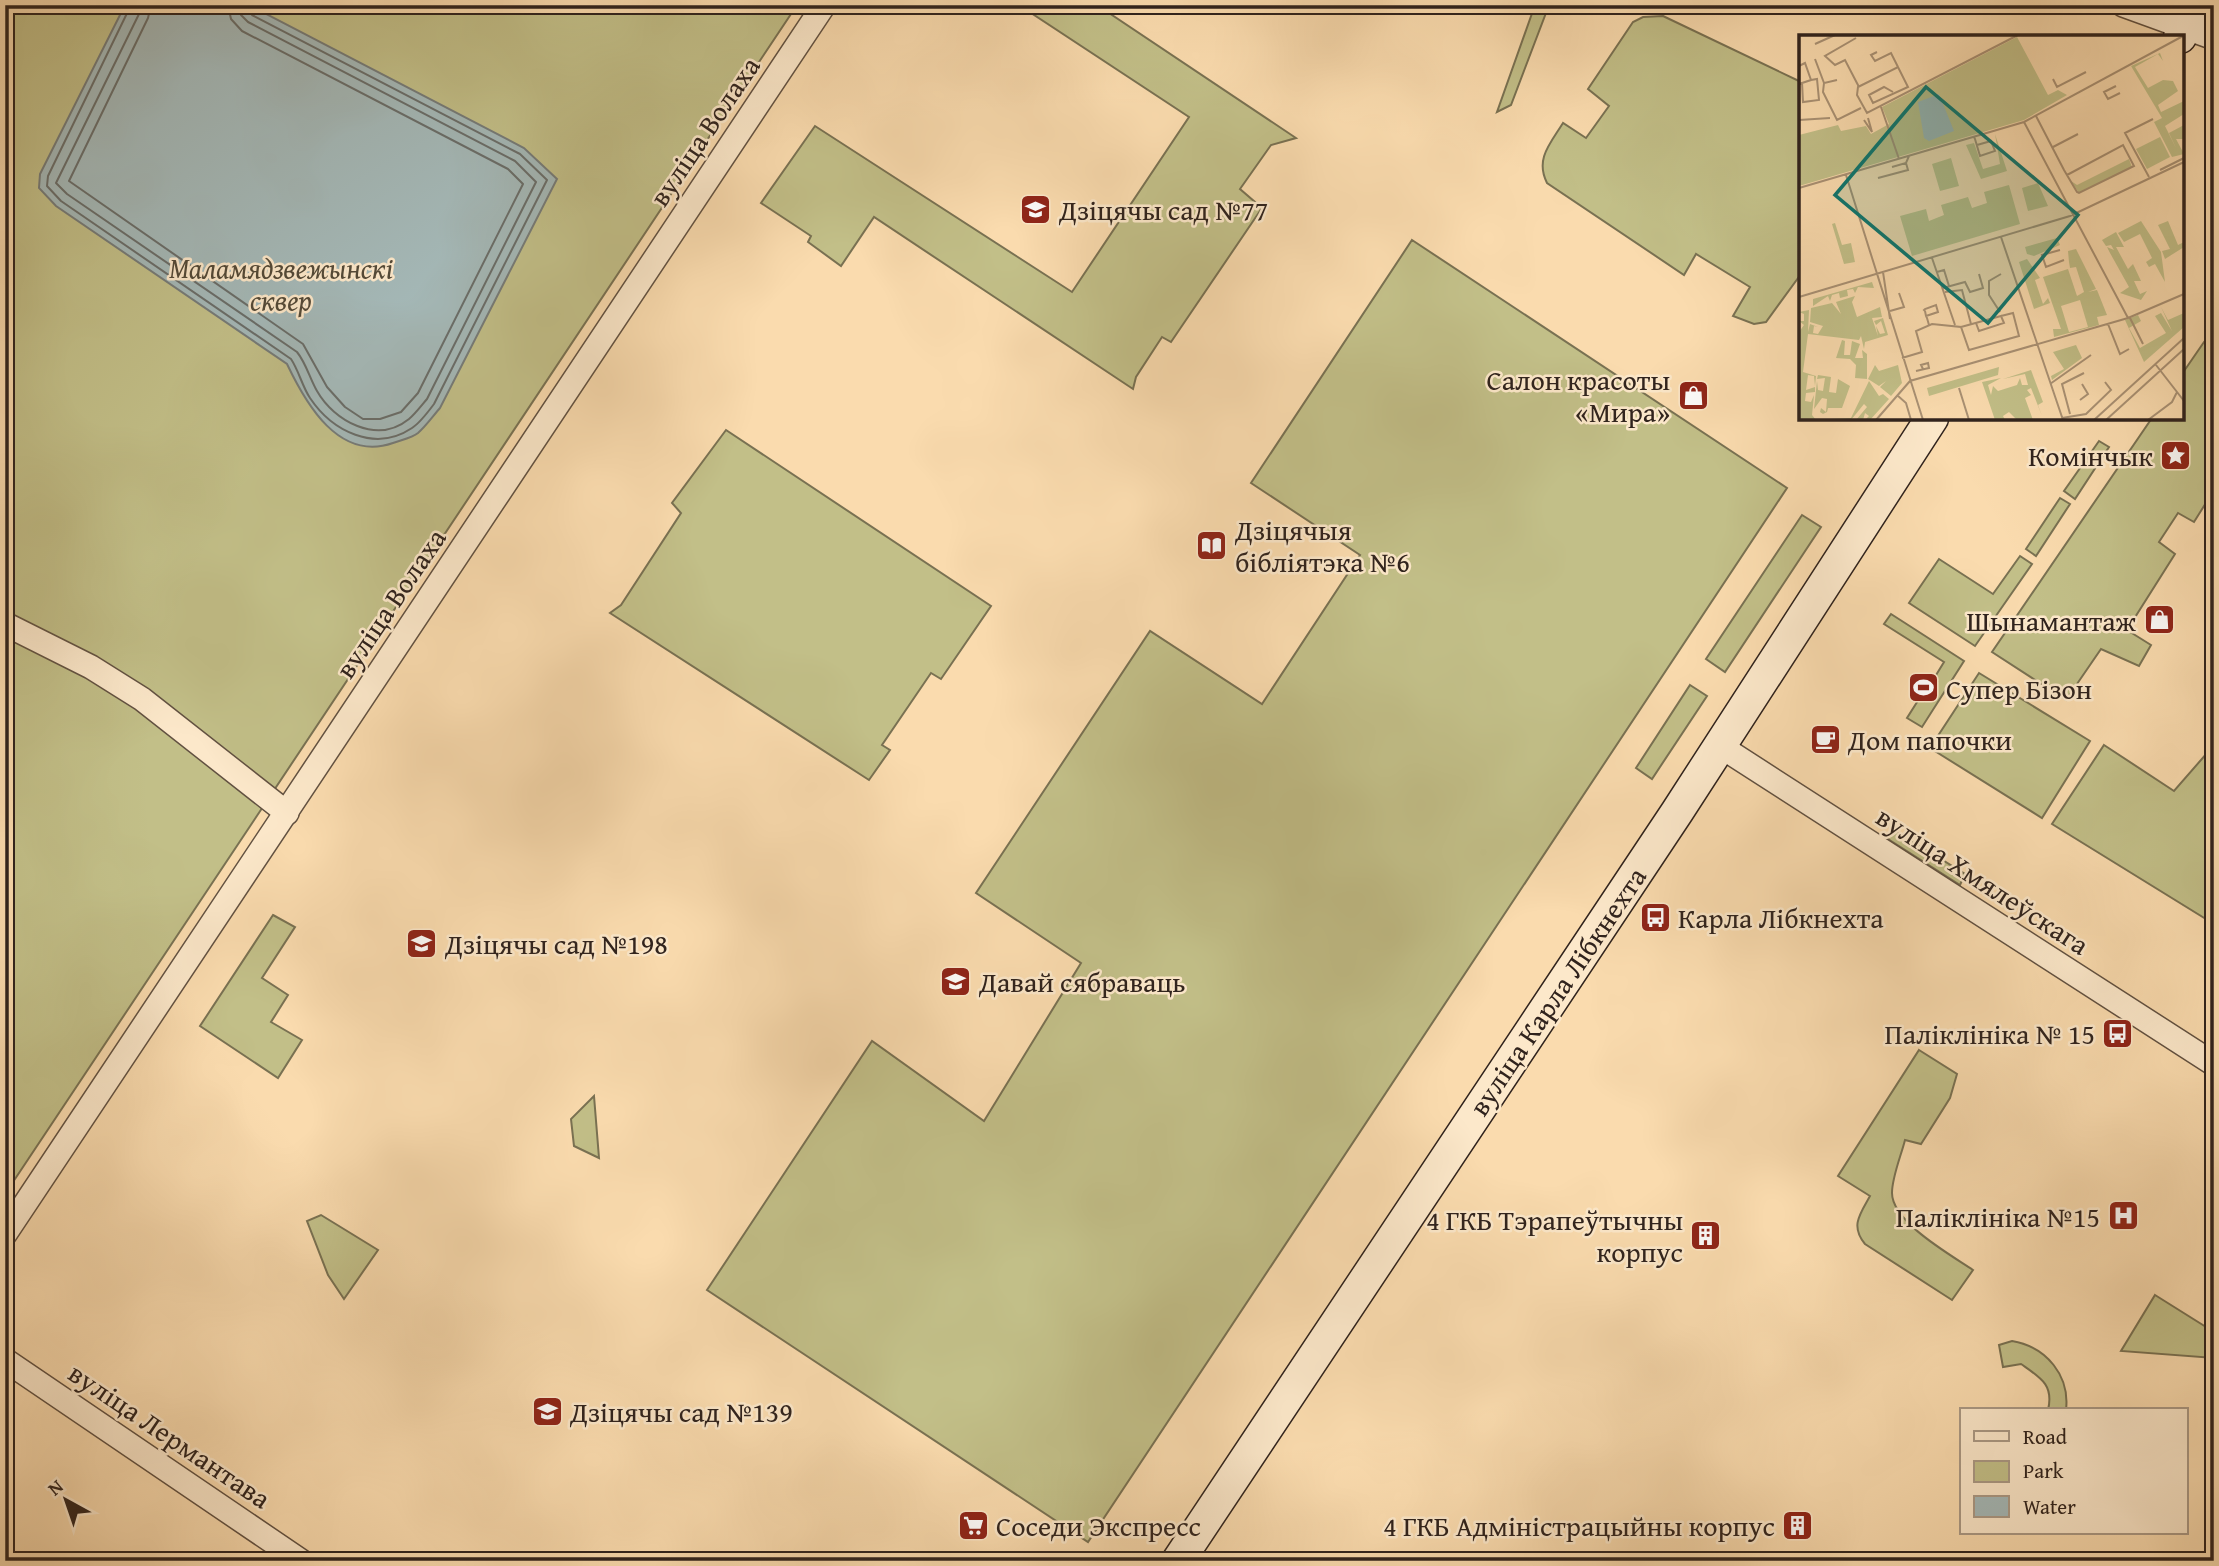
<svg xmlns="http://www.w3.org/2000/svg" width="2219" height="1566" font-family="'Gentium Book Plus',serif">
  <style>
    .green { fill: #c2bf88; stroke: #797152; stroke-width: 2 }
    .water { fill: #a4b8b7; stroke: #767c79; stroke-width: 2 }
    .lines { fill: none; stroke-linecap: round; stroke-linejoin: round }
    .shore { stroke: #6a6e6a; stroke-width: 2 }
    .minor-casing { stroke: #625141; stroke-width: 26 }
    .secondary-casing { stroke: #30231d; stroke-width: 35 }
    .minor { stroke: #fce8ca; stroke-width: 23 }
    .secondary { stroke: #fce8ca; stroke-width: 32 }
    .labels { text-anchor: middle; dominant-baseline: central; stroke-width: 5; stroke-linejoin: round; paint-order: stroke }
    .street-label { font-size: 28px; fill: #30231d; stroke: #fce8ca }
    .poi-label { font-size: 28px; fill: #30231d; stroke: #fce8ca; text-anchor: start }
    .park-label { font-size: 28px; font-style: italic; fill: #544a38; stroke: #fce8ca }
    .inset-road { fill: none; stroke: #a99174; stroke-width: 2 }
    .view { fill: #0f766e; fill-opacity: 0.15; stroke: #0f766e; stroke-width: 3.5 }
    .inset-edge { fill: none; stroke: #30231d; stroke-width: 3.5 }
  </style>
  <rect width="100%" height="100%" fill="#fadbae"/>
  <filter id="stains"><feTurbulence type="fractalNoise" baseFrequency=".00286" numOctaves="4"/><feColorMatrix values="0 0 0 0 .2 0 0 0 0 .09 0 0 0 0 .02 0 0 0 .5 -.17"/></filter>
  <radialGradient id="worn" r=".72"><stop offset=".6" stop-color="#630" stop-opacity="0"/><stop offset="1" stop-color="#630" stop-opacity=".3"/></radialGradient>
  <g class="green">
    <polygon points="5,5 797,5 5,1194"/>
    <polygon points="1019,5 1097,5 1296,138 1271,145 1240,189 1262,208 1171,342 1162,337 1136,377 1133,389 874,217 841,266 808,242 811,236 761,203 815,126 1072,292 1189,117"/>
    <polygon points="1535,5 1549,5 1511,105 1497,112"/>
    <path d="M1663,16L1801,82V274L1766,322L1754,324L1733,316L1750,287L1696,254L1684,275L1547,183C1535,159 1550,144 1563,123L1586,138L1609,106L1588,89L1633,22L1643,17Z"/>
    <polygon points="1412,240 1787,488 1088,1542 707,1290 872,1041 984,1121 1081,963 976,893 1150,631 1262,704 1360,555 1251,483"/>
    <polygon points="2204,342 2214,348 2214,490 2194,522 2178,513 2159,542 2175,554 2127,630 2151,645 2139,666 2101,649 2066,700 1992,652 2152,418 2182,418 2182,374"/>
    <polygon points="726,430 991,606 941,679 931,673 882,745 890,750 869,780 610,613 621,605 681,513 672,503"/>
    <polygon points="2099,441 2109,447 2075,499 2064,491"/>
    <polygon points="2060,498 2070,504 2036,556 2026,549"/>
    <polygon points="1802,515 1821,527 1725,672 1706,659"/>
    <polygon points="2020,556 2032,564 1975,646 1909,603 1939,559 1993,594"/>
    <polygon points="1891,614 1964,661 1922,727 1907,718 1919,699 1924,701 1937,682 1933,680 1944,662 1884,624"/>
    <polygon points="1979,673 2090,741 2042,818 1930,748"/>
    <polygon points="1690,685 1707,696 1652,779 1636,768"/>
    <polygon points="2104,745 2174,791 2214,745 2214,924 2052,824"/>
    <polygon points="1894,830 1965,874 1960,885 1888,839"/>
    <polygon points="273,915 295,927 262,978 288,995 271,1022 302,1040 278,1078 200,1026"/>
    <path d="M1919,1050L1957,1074L1950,1098L1921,1144L1905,1140C1901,1156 1892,1177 1892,1193C1892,1222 1951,1255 1973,1270L1952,1300L1865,1244C1850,1226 1860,1214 1870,1196L1838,1176Z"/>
    <polygon points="594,1096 599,1158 574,1146 571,1119"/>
    <polygon points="321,1215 378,1250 344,1299 328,1275 307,1221"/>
    <polygon points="2155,1295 2214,1332 2214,1358 2121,1351"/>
    <path d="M2012,1341C2047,1347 2070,1376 2066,1410H2048C2054,1385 2041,1378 2021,1364L2003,1367L1999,1345Z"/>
  </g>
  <path class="water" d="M125,5H249L524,148L557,179L440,408C433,416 426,426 418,433C412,438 401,440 393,443C339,462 306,404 287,364L56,206L39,188L40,174Z"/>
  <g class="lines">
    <g class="shore">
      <path d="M131,5L48,176L47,186L61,201L291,359C299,371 302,386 310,398C332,431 375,453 412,428C420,423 428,412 434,404L547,180L520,154L252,15L248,5"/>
      <path d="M140,5L139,14L56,183L67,194L297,352C306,363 310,379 317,391C334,421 377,445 409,419C415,414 421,406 427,399L536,182L515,161L248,22L241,15L239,5"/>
      <polyline points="151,5 148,18 69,181 303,344 327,387 345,407 363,419 380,419 401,412 418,393 523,184 508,169 242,31 231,19 228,5"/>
    </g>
    <defs>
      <g id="minor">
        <polyline points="2123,5 2214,38"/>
        <polyline points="5,624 91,667 142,699 287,813"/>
        <polyline points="1720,746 2214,1064"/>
        <polyline points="5,1234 824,5"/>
        <polyline points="5,1360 301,1561"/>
      </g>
      <g id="secondary">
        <polyline points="2180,37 2198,5"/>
        <polyline points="1178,1561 1677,812 1932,418"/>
      </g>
    </defs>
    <use href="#minor" class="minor-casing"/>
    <use href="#secondary" class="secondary-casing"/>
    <use href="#minor" class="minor"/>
    <use href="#secondary" class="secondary"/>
  </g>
  <defs>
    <symbol id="school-square" viewBox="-11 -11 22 22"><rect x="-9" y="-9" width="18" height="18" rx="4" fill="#8f2418" stroke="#fce8ca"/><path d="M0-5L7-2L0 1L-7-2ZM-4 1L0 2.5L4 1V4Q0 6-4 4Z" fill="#fff"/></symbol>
    <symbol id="shop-square" viewBox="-11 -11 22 22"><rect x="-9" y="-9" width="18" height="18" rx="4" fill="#8f2418" stroke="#fce8ca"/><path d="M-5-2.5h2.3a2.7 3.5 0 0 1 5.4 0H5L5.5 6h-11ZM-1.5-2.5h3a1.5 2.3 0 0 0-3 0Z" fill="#fff"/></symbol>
    <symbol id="sight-square" viewBox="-11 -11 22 22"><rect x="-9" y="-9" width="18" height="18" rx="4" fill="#8f2418" stroke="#fce8ca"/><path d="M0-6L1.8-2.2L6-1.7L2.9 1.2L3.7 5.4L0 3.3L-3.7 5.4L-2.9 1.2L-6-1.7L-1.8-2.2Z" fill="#fff"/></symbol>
    <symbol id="library-square" viewBox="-11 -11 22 22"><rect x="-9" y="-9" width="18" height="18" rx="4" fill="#8f2418" stroke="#fce8ca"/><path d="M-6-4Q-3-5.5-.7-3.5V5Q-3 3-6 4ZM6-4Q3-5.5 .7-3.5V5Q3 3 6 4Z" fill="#fff"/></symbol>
    <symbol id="stadium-square" viewBox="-11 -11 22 22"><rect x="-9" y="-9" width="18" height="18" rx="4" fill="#8f2418" stroke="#fce8ca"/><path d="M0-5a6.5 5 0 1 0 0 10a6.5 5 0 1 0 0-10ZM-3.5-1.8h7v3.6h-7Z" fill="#fff"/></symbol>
    <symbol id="cafe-square" viewBox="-11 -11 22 22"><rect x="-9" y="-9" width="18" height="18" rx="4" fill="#8f2418" stroke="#fce8ca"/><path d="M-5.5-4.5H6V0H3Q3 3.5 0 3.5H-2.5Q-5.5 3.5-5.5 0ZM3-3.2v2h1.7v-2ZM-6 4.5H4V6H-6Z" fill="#fff"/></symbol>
    <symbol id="bus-square" viewBox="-11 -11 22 22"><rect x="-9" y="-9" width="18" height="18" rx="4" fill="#8f2418" stroke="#fce8ca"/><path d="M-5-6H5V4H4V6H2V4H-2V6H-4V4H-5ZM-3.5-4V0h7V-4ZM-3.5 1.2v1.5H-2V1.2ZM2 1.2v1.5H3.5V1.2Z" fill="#fff"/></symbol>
    <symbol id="hospital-square" viewBox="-11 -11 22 22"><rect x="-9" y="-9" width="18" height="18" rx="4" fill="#8f2418" stroke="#fce8ca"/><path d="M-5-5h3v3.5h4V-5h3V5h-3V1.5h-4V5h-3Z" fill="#fff"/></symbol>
    <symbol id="building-square" viewBox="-11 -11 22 22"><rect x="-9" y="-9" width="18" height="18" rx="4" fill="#8f2418" stroke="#fce8ca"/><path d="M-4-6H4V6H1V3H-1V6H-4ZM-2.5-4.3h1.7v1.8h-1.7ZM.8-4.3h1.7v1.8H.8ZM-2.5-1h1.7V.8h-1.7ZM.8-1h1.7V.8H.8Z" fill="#fff"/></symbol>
    <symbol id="supermarket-square" viewBox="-11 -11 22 22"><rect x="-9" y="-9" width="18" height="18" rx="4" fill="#8f2418" stroke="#fce8ca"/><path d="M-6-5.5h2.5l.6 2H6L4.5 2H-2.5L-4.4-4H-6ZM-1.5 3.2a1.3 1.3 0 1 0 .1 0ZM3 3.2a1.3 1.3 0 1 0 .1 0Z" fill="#fff"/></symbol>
  </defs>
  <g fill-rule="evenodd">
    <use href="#school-square" x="1018" y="192" width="35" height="35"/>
    <use href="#shop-square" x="1676" y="378" width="35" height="35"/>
    <use href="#sight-square" x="2158" y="438" width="35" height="35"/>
    <use href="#library-square" x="1194" y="528" width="35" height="35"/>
    <use href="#shop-square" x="2142" y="602" width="35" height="35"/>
    <use href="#stadium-square" x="1906" y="670" width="35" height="35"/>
    <use href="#cafe-square" x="1808" y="722" width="35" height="35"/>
    <use href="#bus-square" x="1638" y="900" width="35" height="35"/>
    <use href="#school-square" x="404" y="926" width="35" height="35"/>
    <use href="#school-square" x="938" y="964" width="35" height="35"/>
    <use href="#bus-square" x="2100" y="1016" width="35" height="35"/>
    <use href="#hospital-square" x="2106" y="1198" width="35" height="35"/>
    <use href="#building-square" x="1688" y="1218" width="35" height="35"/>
    <use href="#school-square" x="530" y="1394" width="35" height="35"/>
    <use href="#supermarket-square" x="956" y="1508" width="35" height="35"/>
    <use href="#building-square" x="1780" y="1508" width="35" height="35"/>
  </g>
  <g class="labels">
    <g class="street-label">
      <text transform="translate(704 131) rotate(-56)">вуліца Волаха</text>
      <text transform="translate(390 603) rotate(-56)">вуліца Волаха</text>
      <text transform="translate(1983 880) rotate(33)">вуліца Хмялеўскага</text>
      <text transform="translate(1557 991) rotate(-56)">вуліца Карла Лібкнехта</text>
      <text transform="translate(170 1435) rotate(34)">вуліца Лермантава</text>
    </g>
    <g class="poi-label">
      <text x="1059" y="209">Дзіцячы сад №77</text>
      <text x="1670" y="379" text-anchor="end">Салон красоты<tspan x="1670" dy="32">«Мира»</tspan></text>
      <text x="2153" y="455" text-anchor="end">Комінчык</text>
      <text x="1235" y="529">Дзіцячыя<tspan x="1235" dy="32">бібліятэка №6</tspan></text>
      <text x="2136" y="620" text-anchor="end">Шынамантаж</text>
      <text x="1946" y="688">Супер Бізон</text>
      <text x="1848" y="739">Дом папочки</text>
      <text x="1678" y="917">Карла Лібкнехта</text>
      <text x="445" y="943">Дзіцячы сад №198</text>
      <text x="979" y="981">Давай сябраваць</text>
      <text x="2095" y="1033" text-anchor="end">Паліклініка № 15</text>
      <text x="2100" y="1216" text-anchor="end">Паліклініка №15</text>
      <text x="1683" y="1219" text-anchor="end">4 ГКБ Тэрапеўтычны<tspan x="1683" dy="32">корпус</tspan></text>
      <text x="570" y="1411">Дзіцячы сад №139</text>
      <text x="996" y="1525">Соседи Экспресс</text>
      <text x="1775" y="1525" text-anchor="end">4 ГКБ Адміністрацыйны корпус</text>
    </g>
    <g class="park-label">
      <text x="281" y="267">Маламядзвежынскі<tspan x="281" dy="32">сквер</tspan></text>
    </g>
  </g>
  <g transform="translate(1799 35)">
    <rect width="385" height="385" fill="#fadbae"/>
    <path d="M218,2L249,60L259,55L268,60L225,85L0,151V100L39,90L42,96L67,91L72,99L90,89L83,72ZM361,18L364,26L359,19L336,32L349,53L364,45L374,46L379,56L359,70L362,77L385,66V79L366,91L377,113L370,98L385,90V104H377L385,119L373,122L355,87L363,83L332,31ZM196,99L208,136L182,144L167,110L175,108L184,134L201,129ZM361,102L371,122L348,134L337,114ZM152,123L160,151L141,156L133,129ZM330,124L333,132L280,158L272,146L278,150ZM239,148L249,171L229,176L223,153ZM210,150L221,189L113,221L101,181L127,174L130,186L145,180L142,170L169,162L173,173L188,168L185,157ZM342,186L362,217L366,247L356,229L350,232L347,227L353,223L341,199L325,207L319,198ZM369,186L379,210L385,207V212L366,224L363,216L371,214L359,190ZM36,188L43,210L52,208L56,227L45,229L33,189ZM317,197L325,212H317L329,234L334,229L342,246H335L341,259L348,256L342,265L321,258L330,252L311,218L308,212L315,215L312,210L307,211L303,205ZM258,203L261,210L235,221L228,219L226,212ZM277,214L297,254L289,257L298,255L308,280L298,282L300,290L255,302L254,294H262L244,242L269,234L278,261L285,257L277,232L271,233L270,227L269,216ZM281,265L289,292L270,297L262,271ZM228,224L241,243L236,245L244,269L249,263L251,268L235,274L220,227ZM73,247L75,253L59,252L56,258L54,254L48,255L49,261L41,263L40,258L33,260L31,266L29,261L14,271V264ZM56,261L53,267L58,282L81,272L83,282L73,283L79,301L77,291L81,299L86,298L82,286L77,290L75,286L84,283L89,300L66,307L65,314L62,301L60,305L9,299L4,337L17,341L16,351L15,341L9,340L7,355L16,352V357L7,358L6,366L12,367L15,360L13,380L17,385H0V297L5,290L0,286H5V279L0,277L10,275L9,297L11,289L19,292L15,291L14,298L19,299L24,291L11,287L12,273L33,268L42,279L37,267ZM362,272L369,285L385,278V292L345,327L326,285L339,280L342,286L330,293L341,313L367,298L356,281L362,278L373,296ZM43,305L46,306L45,320H51L53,306L61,309L56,323H64L63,315L68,319V344L56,343L57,330L51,324L37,323ZM277,310L283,323L253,345L252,341L265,334L254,317ZM76,330L80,336L99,330L103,348L92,361L81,352L87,346L80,351L69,344ZM200,332L199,340L130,361L128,353ZM232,335L244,367L239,370L243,381L232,353L228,355L232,360L226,363L234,385H218L210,377L204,381L206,385H196L183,347L202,343L189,350L192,360L194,351L199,356L218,350L221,343L223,350H229L226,339L204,344ZM19,340L32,342L30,357L37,358L39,344L51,351L43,373H29L28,377L24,379L21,377L22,373L27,377L28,364L23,363L15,374L18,346L19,355L24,356L26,343L18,344ZM70,346L80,361L84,359L90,364L71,385H66L70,381L66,378L64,385H57L68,372L65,369L52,385L32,384L52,383Z" fill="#c2bf88" fill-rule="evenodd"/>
    <path d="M140,59L155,96L130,106L125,103L119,67Z" fill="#a4b8b7"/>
    <path class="inset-road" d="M57,3L26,21L36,30L46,25L60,52M16,9L36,0M78,17L72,20L76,26L92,18L99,32M16,24L25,48M0,31L6,28L12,45L0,49M254,44L258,52L287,37M38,45L25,48L24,57L38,85L62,73M3,47L4,67L20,65L18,44L12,45M317,51L305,57L309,64L321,58M94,57L85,52L70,60L74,68L109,52L99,32L59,52L58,60L68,78L219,0M82,72L100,124M237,81L265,135L278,157L280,158L335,131L324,110L268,140M0,85L31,83M65,85L73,97L69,83M225,87L329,283M175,102L176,104L181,121L196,116L192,106L178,110M254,112L279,99M93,132L107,128L110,121M361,135L385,123M47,140L124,385M350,142L326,98L354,84M79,143L109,135L107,128M0,153L225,87L384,1M202,202L264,385M261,215L243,220L247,232L265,225M133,223L156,290M84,237L91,284M138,237L145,235L150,251M144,253L166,247L171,257L184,253L180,239M146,257L163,255L172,289M0,262L271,181L385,127M198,272L201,277L190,260V246L202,239M91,276L105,272L100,258M127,281L139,277L137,270L126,274L125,275L126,276L127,281L128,283L130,290M331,283L344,309M309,289L321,319L330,314M162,292L202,281L205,288L180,296L177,288M103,323L123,317L117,296L133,289L162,292L170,315L220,301L214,278L202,281M357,330L385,366M117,336L130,333L129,328L122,330L124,334M251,349L292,320M160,353L170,385M98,360L107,368L112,385M281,365L289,359L283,349M271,379L263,349L285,338M263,383L287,379L312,355L306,347M77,385L111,346L329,283L385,259M295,385L385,303M307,385L385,314M349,385L373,367L378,357"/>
    <path class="view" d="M127,52L279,180L189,288L36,160Z"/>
    <rect width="385" height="385" class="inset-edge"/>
  </g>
  <rect width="2219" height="1566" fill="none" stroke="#fadbae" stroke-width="28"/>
  <rect x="7" y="7" width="2205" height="1552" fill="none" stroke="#30231d" stroke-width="3.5"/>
  <rect x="14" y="14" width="2191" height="1538" fill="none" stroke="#30231d" stroke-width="2"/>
  <rect x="1960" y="1408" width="228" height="126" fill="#fce8ca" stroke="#aa9985" stroke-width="2"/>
  <rect x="1974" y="1431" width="35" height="10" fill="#fce8ca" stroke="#aa9985" stroke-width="2"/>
  <text x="2023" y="1444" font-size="21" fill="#30231d">Road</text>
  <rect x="1974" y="1461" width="35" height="21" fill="#c2bf88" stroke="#aa9985" stroke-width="2"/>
  <text x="2023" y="1478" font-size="21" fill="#30231d">Park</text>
  <rect x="1974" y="1496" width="35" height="21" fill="#a4b8b7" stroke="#aa9985" stroke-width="2"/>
  <text x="2023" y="1514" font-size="21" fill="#30231d">Water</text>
  <g transform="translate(66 1500) rotate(320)" stroke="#fce8ca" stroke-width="5" paint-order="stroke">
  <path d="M0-5L12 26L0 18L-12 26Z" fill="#30231d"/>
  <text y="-10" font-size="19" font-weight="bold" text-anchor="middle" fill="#30231d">N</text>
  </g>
  <rect width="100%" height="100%" filter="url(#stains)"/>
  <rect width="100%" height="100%" fill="url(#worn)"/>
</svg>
